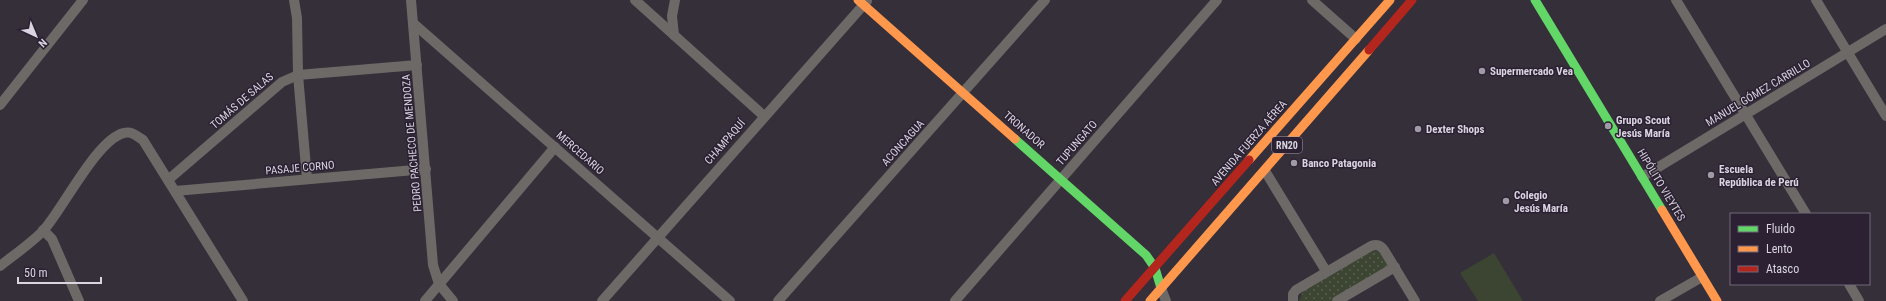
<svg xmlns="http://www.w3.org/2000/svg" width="1886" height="301" font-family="'Roboto Condensed',sans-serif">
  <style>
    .green { fill: #3c4532 }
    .park { fill: url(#park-dots) }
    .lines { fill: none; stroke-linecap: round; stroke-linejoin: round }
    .street { stroke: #6d6967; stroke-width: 10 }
    .fast { stroke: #63d668; stroke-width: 9 }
    .slow { stroke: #ff974d; stroke-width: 9 }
    .jam { stroke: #b3261e; stroke-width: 9 }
    .poi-dot { fill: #a09aa6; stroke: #2b2133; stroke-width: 1.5 }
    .labels { text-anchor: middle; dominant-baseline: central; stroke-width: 3; stroke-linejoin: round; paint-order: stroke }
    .shield { fill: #2b2133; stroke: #a69eac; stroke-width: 1 }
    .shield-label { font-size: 10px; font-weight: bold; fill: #dad4e0 }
    .poi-label { font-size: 11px; font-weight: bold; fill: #dad4e0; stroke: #2b2133; text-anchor: start }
    .street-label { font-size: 11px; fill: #dad4e0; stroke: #2b2133 }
  </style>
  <defs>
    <pattern id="park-dots" width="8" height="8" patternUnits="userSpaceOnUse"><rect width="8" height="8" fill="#3c4532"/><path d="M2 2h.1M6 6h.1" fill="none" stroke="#585f4f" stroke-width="1.8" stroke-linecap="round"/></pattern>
  </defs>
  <rect width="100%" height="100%" fill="#342f39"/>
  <polygon class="green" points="1494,253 1523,301 1478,301 1460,273"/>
  <path class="park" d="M1370,249C1381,251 1384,257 1390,266L1331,301H1299L1303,291Z"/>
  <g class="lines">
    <g class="street">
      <polyline points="294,0 297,18 298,75 307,179"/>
      <polyline points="411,0 433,265 439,284 453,301"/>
      <polyline points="635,0 764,116"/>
      <polyline points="1312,0 1356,39"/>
      <polyline points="1676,0 1806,214"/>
      <polyline points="1816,0 1886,116"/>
      <polyline points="413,23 730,301"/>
      <polyline points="674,35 672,16 675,0"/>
      <polyline points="0,105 83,0"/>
      <polyline points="1265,171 1326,271"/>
      <polyline points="1642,177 1886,29"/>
      <polyline points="168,180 282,82 298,75 417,65"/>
      <polyline points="175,191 426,169"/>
      <polyline points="43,230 52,239 79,301"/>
      <path d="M0,266C14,255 30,244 43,231C63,209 97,139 124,133C132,131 137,136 143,140L243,301"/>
      <polyline points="1849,284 1859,301"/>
      <polyline points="1161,288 1166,301"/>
      <polyline points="425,301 555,147"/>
      <polyline points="602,301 867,1"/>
      <polyline points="778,301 1045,0"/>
      <polyline points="955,301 1217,0"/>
      <path d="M1293,301V294L1296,290L1371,246C1377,244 1380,245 1384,250L1415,301"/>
      <polyline points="1337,301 1395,267"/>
      <polyline points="1660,301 1702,277"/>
    </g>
    <g class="fast">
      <polyline points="1535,0 1662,210"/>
      <polyline points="1015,139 1146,255 1155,268 1161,288"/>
    </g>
    <g class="slow">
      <polyline points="858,0 1015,139"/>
      <polyline points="1249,160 1390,0"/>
      <polyline points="1662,210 1717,301"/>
      <polyline points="1150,301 1369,50"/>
    </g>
    <g class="jam">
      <polyline points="1369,50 1412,0"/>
      <polyline points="1125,301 1249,160"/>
    </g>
  </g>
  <g class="poi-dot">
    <circle cx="1482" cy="71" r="4"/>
    <circle cx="1608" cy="126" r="4"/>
    <circle cx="1418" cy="129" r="4"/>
    <circle cx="1294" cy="163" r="4"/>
    <circle cx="1711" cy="175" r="4"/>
    <circle cx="1506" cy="201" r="4"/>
  </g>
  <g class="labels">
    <rect class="shield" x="1272" y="137" width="30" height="16" rx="3"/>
    <g class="shield-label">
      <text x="1287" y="145">RN20</text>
    </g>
    <g class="poi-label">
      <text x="1490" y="71">Supermercado Vea</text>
      <text x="1616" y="120">Grupo Scout<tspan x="1616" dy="13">Jesús María</tspan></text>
      <text x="1426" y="129">Dexter Shops</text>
      <text x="1302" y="163">Banco Patagonia</text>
      <text x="1719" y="169">Escuela<tspan x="1719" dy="13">República de Perú</tspan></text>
      <text x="1514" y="195">Colegio<tspan x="1514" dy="13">Jesús María</tspan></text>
    </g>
    <g class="street-label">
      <text transform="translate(1758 93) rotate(-31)">MANUEL GÓMEZ CARRILLO</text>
      <text transform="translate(242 101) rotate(-41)">TOMÁS DE SALAS</text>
      <text transform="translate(1024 130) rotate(41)">TRONADOR</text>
      <text transform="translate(725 142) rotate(-49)">CHAMPAQUÍ</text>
      <text transform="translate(412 143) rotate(-95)">PEDRO PACHECO DE MENDOZA</text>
      <text transform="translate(903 143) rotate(-48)">ACONCAGUA</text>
      <text transform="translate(1077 143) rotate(-49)">TUPUNGATO</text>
      <text transform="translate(1249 143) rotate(-49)">AVENIDA FUERZA AÉREA</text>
      <text transform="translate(580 153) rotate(41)">MERCEDARIO</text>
      <text transform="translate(300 168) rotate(-5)">PASAJE CORNO</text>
      <text transform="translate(1661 185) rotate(59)">HIPÓLITO VIEYTES</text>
    </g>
  </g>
  <rect x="1730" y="213" width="140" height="72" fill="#2b2133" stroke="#716978"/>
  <rect x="1738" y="226" width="20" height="6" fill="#63d668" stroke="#716978"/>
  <text x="1766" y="233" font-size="12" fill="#dad4e0">Fluido</text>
  <rect x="1738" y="246" width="20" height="6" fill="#ff974d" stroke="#716978"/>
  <text x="1766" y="253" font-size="12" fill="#dad4e0">Lento</text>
  <rect x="1738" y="266" width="20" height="6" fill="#b3261e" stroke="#716978"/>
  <text x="1766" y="273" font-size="12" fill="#dad4e0">Atasco</text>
  <g transform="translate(36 36) rotate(136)" stroke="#2b2133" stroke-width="3" paint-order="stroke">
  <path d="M0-3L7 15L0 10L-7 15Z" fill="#dad4e0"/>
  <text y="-6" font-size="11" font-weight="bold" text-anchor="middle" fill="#dad4e0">N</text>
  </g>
  <path d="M18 277v6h83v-6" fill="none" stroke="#dad4e0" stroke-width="2"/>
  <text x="24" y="277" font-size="12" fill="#dad4e0" stroke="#2b2133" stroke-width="3" paint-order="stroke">50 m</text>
</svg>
